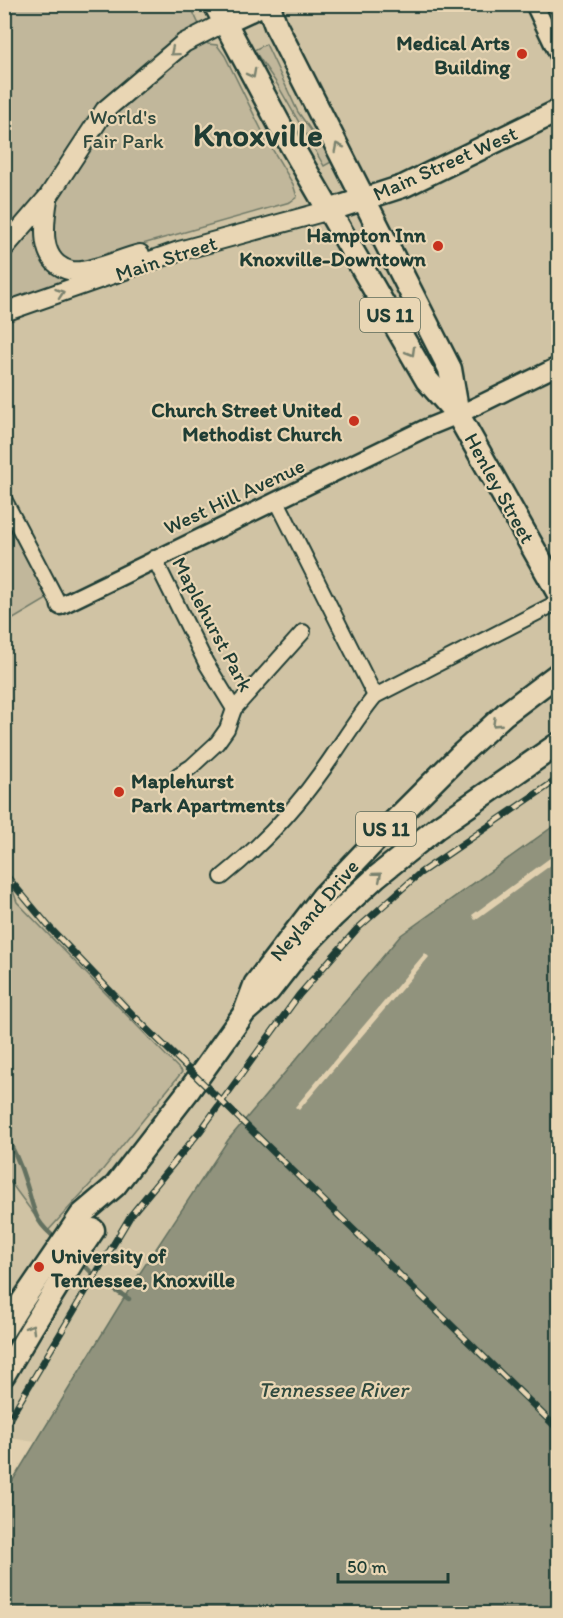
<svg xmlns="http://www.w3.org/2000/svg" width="563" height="1618" font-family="Itim,sans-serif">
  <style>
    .built { fill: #d0c3a4 }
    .green { fill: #c1b79b; stroke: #707a68; stroke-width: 1.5 }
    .water { fill: #91937d; stroke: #637160; stroke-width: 1.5 }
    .pier { fill: #e1d0af }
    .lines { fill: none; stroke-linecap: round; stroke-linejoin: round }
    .stream { stroke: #637160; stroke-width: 4.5 }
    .minor-casing { stroke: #1f3d34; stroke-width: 18 }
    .tertiary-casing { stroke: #1f3d34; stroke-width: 21 }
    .secondary-casing { stroke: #1f3d34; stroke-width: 22 }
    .primary-casing { stroke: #1f3d34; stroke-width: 26 }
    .trunk-casing { stroke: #1f3d34; stroke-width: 27 }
    .minor { stroke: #e9d6b4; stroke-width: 14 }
    .tertiary { stroke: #e9d6b4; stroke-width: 16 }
    .secondary { stroke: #e9d6b4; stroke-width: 18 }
    .primary { stroke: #e9d6b4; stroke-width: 21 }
    .trunk { stroke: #e9d6b4; stroke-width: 22 }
    .rail-casing { stroke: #1f3d34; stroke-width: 7 }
    .rail { stroke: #e9d6b4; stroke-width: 4.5; stroke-dasharray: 14; stroke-linecap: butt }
    .oneway { stroke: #7a826e }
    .poi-dot { fill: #c8321e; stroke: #e9d6b4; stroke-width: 2 }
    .labels { text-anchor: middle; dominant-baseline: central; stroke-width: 4.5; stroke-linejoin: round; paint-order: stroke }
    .shield { fill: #e9d6b4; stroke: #5c6b5a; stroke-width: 1.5 }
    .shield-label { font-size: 20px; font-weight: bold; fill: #1f3d34 }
    .poi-label { font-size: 21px; font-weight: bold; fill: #1f3d34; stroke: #e9d6b4; text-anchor: end }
    .park-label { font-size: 21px; fill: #2f493e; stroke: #e9d6b4 }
    .street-label { font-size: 21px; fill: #1f3d34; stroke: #e9d6b4 }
    .water-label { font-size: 22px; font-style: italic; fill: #304a3f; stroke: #e9d6b4 }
    .town-label { font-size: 33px; font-weight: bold; fill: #1f3d34; stroke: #e9d6b4 }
  </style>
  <rect width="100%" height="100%" fill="#e1d0af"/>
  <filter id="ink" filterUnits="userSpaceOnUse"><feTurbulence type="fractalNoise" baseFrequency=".0167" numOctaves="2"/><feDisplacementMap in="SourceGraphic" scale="12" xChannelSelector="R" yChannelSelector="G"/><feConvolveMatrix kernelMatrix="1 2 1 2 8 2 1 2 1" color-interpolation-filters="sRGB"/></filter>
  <g filter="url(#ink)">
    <polygon class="built" points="4,5 558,5 558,825 401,935 228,1140 115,1321 35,1442 4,1437"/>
    <g class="green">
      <polygon points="5,5 190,5 208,44 217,45 225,56 265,137 293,184 297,197 290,202 90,259 72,277 64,282 5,304"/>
      <polygon points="266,44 298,112 333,161 324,166 277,84 254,50"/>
      <polygon points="4,511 47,599 5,624 4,624"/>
      <polygon points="4,865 17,902 182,1072 96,1178 47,1232 5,1175"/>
    </g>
    <polygon class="water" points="558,823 558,1613 5,1614 5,1493 132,1285 228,1140 401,935"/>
    <g class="pier">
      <polygon points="558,852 558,860 475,920 472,915"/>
      <polygon points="425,953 429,957 299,1110 295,1107"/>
    </g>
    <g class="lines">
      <g class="stream">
        <path d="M4,1133C13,1148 20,1163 25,1180C35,1208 31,1220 58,1240"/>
        <polyline points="79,1260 99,1280 129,1299"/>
      </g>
      <defs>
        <g id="minor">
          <polyline points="4,499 60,606"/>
          <polyline points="277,501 375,696"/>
          <polyline points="154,558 206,663 234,709"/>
          <polyline points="178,775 191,767 217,743 227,729 234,709 303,632"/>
          <path d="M222,877C261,846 296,808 325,767C342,743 357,718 375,696L558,602"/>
        </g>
        <g id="tertiary">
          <polyline points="534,4 558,54"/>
          <polyline points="60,606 426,428 458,415 558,366"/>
        </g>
        <g id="secondary">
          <path d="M48,199C44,224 38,264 72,271C89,274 122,258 140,254"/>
          <polyline points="4,248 48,197 105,110 184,43 225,22"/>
          <polyline points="4,312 179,251 330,210"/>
        </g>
        <g id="primary">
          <polyline points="225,22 264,4"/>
          <polyline points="330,210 404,186 558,111"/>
          <polyline points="245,1011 255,984 323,896 396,819 461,754 505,714 558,674"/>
          <polyline points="4,1330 19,1306 81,1215 115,1186 190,1089 245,1012 269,991 301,950 334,916 376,877 438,827 558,744"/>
          <polyline points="4,1375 31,1329 85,1242"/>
        </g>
        <g id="trunk">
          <polyline points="215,4 283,131 427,380 458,415 558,592"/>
          <polyline points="268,4 276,26 450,369 458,415"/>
          <polyline points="85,1242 93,1230"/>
        </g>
      </defs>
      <use href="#minor" class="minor-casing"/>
      <use href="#tertiary" class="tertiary-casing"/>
      <use href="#secondary" class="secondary-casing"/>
      <use href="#primary" class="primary-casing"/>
      <use href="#trunk" class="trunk-casing"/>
      <use href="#minor" class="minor"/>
      <use href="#tertiary" class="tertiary"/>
      <use href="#secondary" class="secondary"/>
      <use href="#primary" class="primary"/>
      <use href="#trunk" class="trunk"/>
      <defs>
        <g id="rail">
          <polyline points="4,873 50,928 133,1015 558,1429"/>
          <polyline points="4,1428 131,1215 201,1130 299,995 357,929 420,873 558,779"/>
        </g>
      </defs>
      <use href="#rail" class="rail-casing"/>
      <use href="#rail" class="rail"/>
    </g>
    <defs><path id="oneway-chevron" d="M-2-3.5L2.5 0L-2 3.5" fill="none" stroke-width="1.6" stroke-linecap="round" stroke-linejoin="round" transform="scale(1.5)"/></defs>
    <g class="oneway">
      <use href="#oneway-chevron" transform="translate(174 52) rotate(140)"/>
      <use href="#oneway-chevron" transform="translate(252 74) rotate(62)"/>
      <use href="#oneway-chevron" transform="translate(338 147) rotate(-117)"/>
      <use href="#oneway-chevron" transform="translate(60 293) rotate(-19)"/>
      <use href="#oneway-chevron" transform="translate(411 352) rotate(60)"/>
      <use href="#oneway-chevron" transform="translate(496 723) rotate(137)"/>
      <use href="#oneway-chevron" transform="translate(378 876) rotate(-40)"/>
      <use href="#oneway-chevron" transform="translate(31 1328) rotate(-60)"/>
    </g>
  </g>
  <g class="poi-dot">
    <circle cx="522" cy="54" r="6"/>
    <circle cx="438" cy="246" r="6"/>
    <circle cx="354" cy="421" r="6"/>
    <circle cx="119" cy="792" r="6"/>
    <circle cx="39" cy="1267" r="6"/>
  </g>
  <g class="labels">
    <g class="shield">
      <rect x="360" y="298" width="60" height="34" rx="4.5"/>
      <rect x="356" y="812" width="60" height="34" rx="4.5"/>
    </g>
    <g class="shield-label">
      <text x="390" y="315">US 11</text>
      <text x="386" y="829">US 11</text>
    </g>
    <g class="poi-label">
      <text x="510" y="42">Medical Arts<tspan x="510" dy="24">Building</tspan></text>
      <text x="426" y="234">Hampton Inn<tspan x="426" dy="24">Knoxville-Downtown</tspan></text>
      <text x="342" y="409">Church Street United<tspan x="342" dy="24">Methodist Church</tspan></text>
      <text x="131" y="780" text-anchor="start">Maplehurst<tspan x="131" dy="24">Park Apartments</tspan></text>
      <text x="51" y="1255" text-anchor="start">University of<tspan x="51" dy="24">Tennessee, Knoxville</tspan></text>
    </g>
    <g class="park-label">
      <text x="123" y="116">World's<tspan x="123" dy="24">Fair Park</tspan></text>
    </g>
    <g class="street-label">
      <text transform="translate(445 163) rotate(-24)">Main Street West</text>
      <text transform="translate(166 258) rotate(-18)">Main Street</text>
      <text transform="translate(500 488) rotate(61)">Henley Street</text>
      <text transform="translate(234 496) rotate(-25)">West Hill Avenue</text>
      <text transform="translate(213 624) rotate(62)">Maplehurst Park</text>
      <text transform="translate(314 910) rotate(-50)">Neyland Drive</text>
    </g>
    <g class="water-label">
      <text x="333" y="1389">Tennessee River</text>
    </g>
    <g class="town-label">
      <text x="258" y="134">Knoxville</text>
    </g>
  </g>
  <rect width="563" height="1618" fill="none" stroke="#e9d6b4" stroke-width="24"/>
  <rect x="12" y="12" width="539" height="1594" fill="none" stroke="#1f3d34" stroke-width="2" filter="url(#ink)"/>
  <path d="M338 1573v9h110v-9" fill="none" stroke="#1f3d34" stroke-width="3"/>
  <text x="347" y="1573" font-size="18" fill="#1f3d34" stroke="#e9d6b4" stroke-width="4.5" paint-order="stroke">50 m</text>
</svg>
